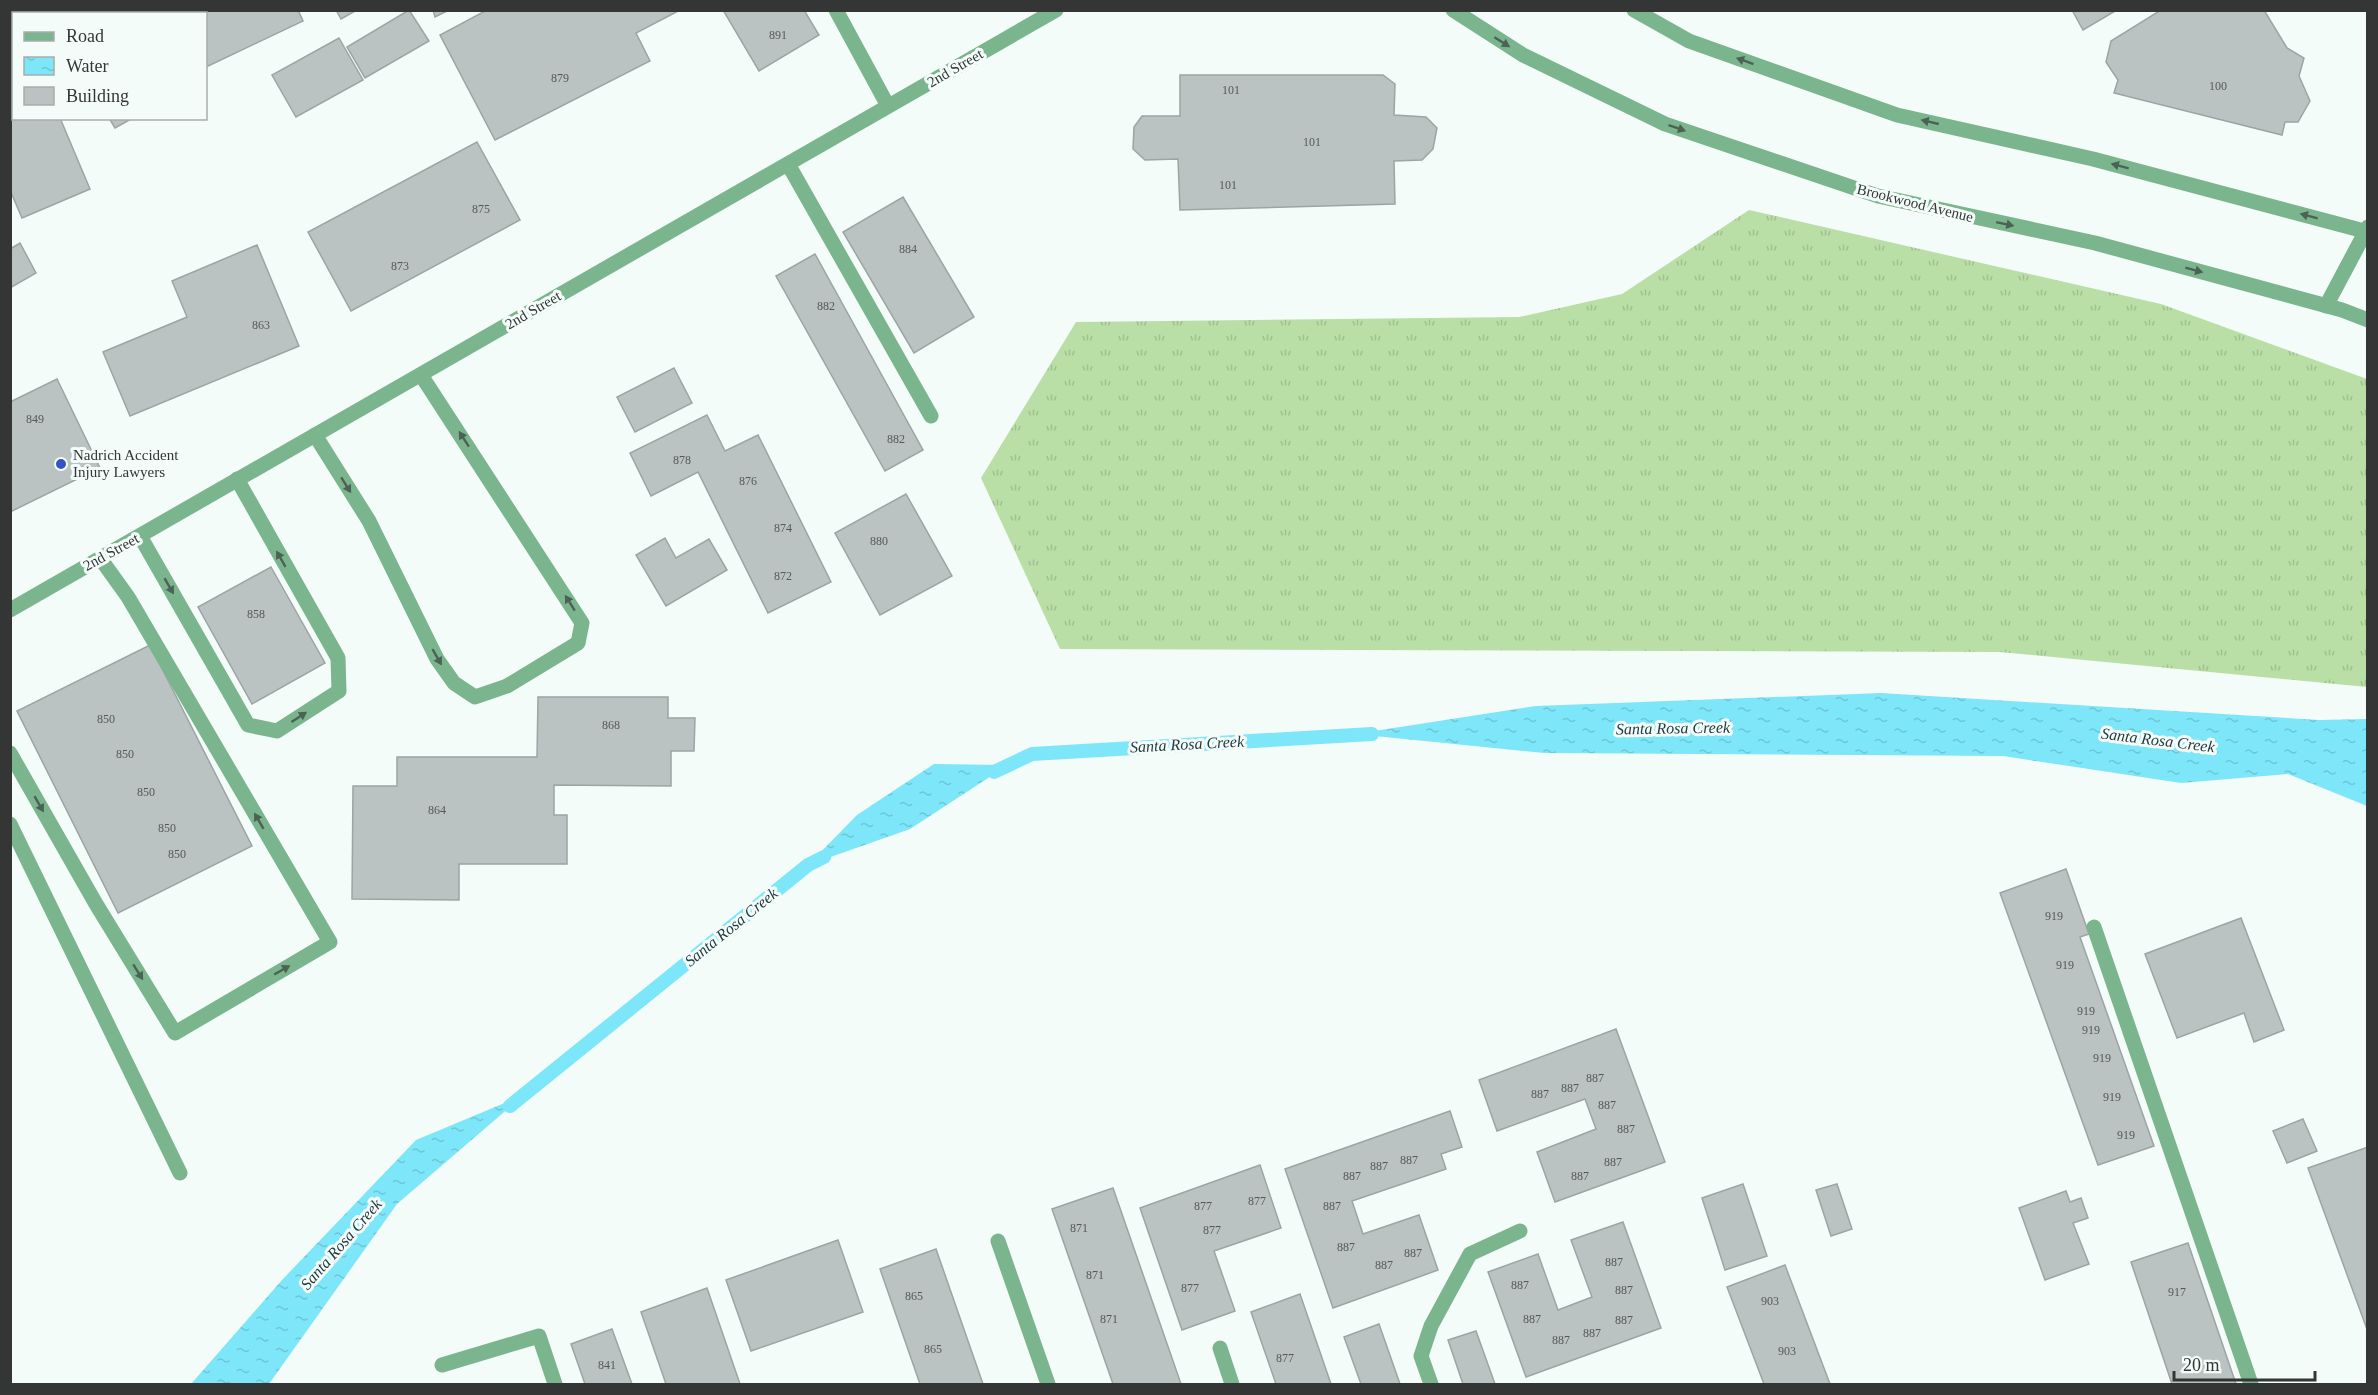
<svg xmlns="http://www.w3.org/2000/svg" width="2378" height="1395" font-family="Georgia,serif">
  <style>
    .grass { fill: url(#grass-tufts) }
    .water { fill: url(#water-ripples) }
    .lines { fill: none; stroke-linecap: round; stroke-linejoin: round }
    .stream { stroke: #7de6f9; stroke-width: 14 }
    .building { fill: #bac3c2; stroke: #9ca4a4; stroke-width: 1.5 }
    .minor { stroke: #7bb58e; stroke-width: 15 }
    .oneway { fill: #4c6254 }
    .poi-dot { fill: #3354c5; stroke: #f4fcf9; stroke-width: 2 }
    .labels { text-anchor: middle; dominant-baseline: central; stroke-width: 6; stroke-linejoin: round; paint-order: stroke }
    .number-label { font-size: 12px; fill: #555958 }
    .street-label { font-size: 15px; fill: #333635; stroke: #f4fcf9 }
    .poi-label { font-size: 15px; fill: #333635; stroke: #f4fcf9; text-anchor: start }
    .water-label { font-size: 16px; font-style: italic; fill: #233b40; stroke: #f4fcf9 }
  </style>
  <defs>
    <pattern id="grass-tufts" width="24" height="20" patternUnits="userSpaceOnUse" patternTransform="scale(1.5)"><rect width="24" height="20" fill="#b9dfa6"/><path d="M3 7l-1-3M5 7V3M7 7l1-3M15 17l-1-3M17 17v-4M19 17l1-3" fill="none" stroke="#a0c090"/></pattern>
    <pattern id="water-ripples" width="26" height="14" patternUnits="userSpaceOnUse" patternTransform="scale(1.5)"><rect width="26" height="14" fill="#7de6f9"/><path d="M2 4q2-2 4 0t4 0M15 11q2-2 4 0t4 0" fill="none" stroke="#6cc6d6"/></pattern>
  </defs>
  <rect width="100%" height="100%" fill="#f4fcf9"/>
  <polygon class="grass" points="1749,210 2161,304 2367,379 2367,687 2000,652 1060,649 981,478 1076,322 1519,317 1622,294"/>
  <g class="water">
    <polygon points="1881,693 2319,720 2367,719 2367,806 2288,774 2181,783 2003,756 1544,753 1355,734 1536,706"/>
    <polygon points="934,764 1008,765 910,829 808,865 857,815"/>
    <polygon points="524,1095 397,1204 269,1384 191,1384 282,1280 416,1140"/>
  </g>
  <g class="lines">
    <g class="stream">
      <polyline points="994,772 1032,754 1372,734"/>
      <polyline points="510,1106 808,865 824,857"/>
    </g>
  </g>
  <g class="building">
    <polygon points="157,10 298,10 303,21 206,67 206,14 159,14"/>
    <polygon points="336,10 357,10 341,19"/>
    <polygon points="409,10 429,41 365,78 347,47"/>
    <polygon points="433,10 449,10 435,17"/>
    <polygon points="487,10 680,10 636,33 650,61 495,140 440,35"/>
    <polygon points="723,10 804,10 819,35 759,71"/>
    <polygon points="2072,10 2117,10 2083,30"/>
    <polygon points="2161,10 2264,10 2287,48 2304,58 2299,76 2310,101 2298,122 2285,122 2282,135 2114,93 2118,80 2106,62 2111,41"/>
    <polygon points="339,38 363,80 296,117 272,75"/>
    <polygon points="14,65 14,118 60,118 90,189 22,218 10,190 10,66"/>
    <polygon points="1180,75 1383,75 1395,84 1394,115 1426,117 1437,128 1433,149 1422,160 1394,161 1395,204 1180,210 1178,159 1145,160 1133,149 1134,127 1142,116 1180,116"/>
    <polygon points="109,118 133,118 115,128"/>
    <polygon points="477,142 520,220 351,311 308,232"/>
    <polygon points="903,197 974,317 914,353 843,232"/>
    <polygon points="20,243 36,273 10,288 10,249"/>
    <polygon points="257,245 299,346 130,416 103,352 187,317 172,281"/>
    <polygon points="815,254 923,450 885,471 776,276"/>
    <polygon points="674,368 692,403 635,432 617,397"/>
    <polygon points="57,379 100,468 10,512 10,402"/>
    <polygon points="707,415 725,451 758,435 831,582 768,613 698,472 651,496 630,453"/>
    <polygon points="906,494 952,576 880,615 835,533"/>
    <polygon points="665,538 676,558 709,539 727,570 666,606 636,555"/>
    <polygon points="271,567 325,663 252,704 198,607"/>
    <polygon points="150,645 252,846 118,913 17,711"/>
    <polygon points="538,697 668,697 668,718 695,718 694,751 671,751 671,786 554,785 554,815 567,815 567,864 459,864 459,900 352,899 353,786 397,786 397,757 537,757"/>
    <polygon points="2066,869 2089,934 2080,937 2154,1146 2098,1165 2000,893"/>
    <polygon points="2241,918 2284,1030 2254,1042 2244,1013 2177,1038 2145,954"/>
    <polygon points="1616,1029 1665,1162 1555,1202 1537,1152 1596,1129 1585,1099 1497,1131 1479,1080"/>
    <polygon points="1450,1111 1462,1147 1441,1154 1446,1169 1352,1201 1363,1234 1419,1215 1438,1270 1333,1308 1285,1169"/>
    <polygon points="2303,1119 2317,1151 2287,1163 2273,1131"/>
    <polygon points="2368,1147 2368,1332 2308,1168"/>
    <polygon points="1260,1165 1281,1228 1214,1251 1235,1311 1182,1330 1140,1208"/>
    <polygon points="1743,1184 1767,1256 1725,1270 1702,1198"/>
    <polygon points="1837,1184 1852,1229 1831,1236 1816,1190"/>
    <polygon points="1113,1188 1181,1384 1113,1384 1052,1209"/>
    <polygon points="2066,1191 2070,1202 2081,1198 2088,1218 2073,1223 2089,1264 2045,1280 2019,1208"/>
    <polygon points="1623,1222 1661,1328 1526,1377 1488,1272 1538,1254 1558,1310 1592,1297 1571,1240"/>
    <polygon points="838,1240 863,1312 751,1351 726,1280"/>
    <polygon points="2188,1243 2236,1384 2172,1384 2131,1262"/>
    <polygon points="936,1249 983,1384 920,1384 880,1269"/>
    <polygon points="1785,1265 1830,1384 1764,1384 1727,1287"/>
    <polygon points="707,1288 740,1384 666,1384 641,1312"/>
    <polygon points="1300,1294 1331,1384 1276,1384 1251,1312"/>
    <polygon points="1379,1324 1400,1384 1361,1384 1344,1337"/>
    <polygon points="612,1329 632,1384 585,1384 571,1344"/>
    <polygon points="1476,1331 1495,1384 1463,1384 1448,1340"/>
  </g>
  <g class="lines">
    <g class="minor">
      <polyline points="836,10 888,106"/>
      <polyline points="1453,10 1523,55 1665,124 1878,196 2095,243 2342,310 2368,320"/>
      <polyline points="1634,10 1689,41 1897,115 2093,159 2368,232"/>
      <polyline points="788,164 931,416"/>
      <polyline points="2326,306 2368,227"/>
      <polyline points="315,435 369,521 437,659 454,683 475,697 507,686 578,643 582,623 421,375"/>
      <polyline points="140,536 248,725 277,731 339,691 338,658 237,479"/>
      <polyline points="10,610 1056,10"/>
      <polyline points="10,753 96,904 175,1033 330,942 128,597 100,558"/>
      <polyline points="10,824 180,1173"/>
      <polyline points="2094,927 2251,1384"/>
      <polyline points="998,1241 1048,1384"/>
      <polyline points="1220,1348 1232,1384"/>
      <polyline points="442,1365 539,1336 555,1384"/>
      <polyline points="1431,1384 1421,1356 1431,1326 1470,1254 1520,1231"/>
    </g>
  </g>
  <defs><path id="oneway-solid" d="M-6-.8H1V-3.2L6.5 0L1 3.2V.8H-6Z" transform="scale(1.5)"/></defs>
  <g class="oneway">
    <use href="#oneway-solid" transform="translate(1502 42) rotate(32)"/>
    <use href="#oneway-solid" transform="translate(1745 61) rotate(-160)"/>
    <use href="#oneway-solid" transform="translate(1930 122) rotate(-167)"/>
    <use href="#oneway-solid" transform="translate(1677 128) rotate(19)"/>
    <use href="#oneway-solid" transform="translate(2120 166) rotate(-165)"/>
    <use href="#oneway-solid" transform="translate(2309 216) rotate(-165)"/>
    <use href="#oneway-solid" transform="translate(2005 224) rotate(12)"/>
    <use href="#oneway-solid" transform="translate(2194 270) rotate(15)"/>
    <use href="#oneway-solid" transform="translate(464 439) rotate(-123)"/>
    <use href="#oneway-solid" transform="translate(346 485) rotate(58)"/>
    <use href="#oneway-solid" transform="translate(281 559) rotate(-120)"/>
    <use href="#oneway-solid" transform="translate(169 586) rotate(60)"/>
    <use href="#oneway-solid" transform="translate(570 603) rotate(-122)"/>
    <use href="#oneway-solid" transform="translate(437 657) rotate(60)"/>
    <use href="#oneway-solid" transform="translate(299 717) rotate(-33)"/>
    <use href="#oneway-solid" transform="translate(39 804) rotate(60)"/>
    <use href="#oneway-solid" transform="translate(259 821) rotate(-120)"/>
    <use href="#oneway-solid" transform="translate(282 970) rotate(-30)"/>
    <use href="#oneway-solid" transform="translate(138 972) rotate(58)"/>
  </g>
  <circle class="poi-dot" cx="61" cy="464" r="6"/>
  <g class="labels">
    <g class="number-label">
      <text x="778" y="35">891</text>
      <text x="560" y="78">879</text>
      <text x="2218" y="86">100</text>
      <text x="1231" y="90">101</text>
      <text x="1312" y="142">101</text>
      <text x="1228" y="185">101</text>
      <text x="481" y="209">875</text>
      <text x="908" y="249">884</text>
      <text x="400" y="266">873</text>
      <text x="826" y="306">882</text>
      <text x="261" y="325">863</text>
      <text x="35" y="419">849</text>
      <text x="896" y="439">882</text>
      <text x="682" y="460">878</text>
      <text x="748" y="481">876</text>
      <text x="783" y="528">874</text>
      <text x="879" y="541">880</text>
      <text x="783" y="576">872</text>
      <text x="256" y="614">858</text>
      <text x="106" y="719">850</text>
      <text x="611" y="725">868</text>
      <text x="125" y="754">850</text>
      <text x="146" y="792">850</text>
      <text x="437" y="810">864</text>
      <text x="167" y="828">850</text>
      <text x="177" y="854">850</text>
      <text x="2054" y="916">919</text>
      <text x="2065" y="965">919</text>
      <text x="2086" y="1011">919</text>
      <text x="2091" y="1030">919</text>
      <text x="2102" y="1058">919</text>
      <text x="1595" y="1078">887</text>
      <text x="1570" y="1088">887</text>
      <text x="1540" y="1094">887</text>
      <text x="2112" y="1097">919</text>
      <text x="1607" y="1105">887</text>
      <text x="1626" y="1129">887</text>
      <text x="2126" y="1135">919</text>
      <text x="1409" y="1160">887</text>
      <text x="1613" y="1162">887</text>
      <text x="1379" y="1166">887</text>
      <text x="1352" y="1176">887</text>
      <text x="1580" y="1176">887</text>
      <text x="1257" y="1201">877</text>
      <text x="1203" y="1206">877</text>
      <text x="1332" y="1206">887</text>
      <text x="1079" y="1228">871</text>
      <text x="1212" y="1230">877</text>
      <text x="1346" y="1247">887</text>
      <text x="1413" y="1253">887</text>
      <text x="1614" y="1262">887</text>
      <text x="1384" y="1265">887</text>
      <text x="1095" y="1275">871</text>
      <text x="1520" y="1285">887</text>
      <text x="1190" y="1288">877</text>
      <text x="1624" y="1290">887</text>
      <text x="2177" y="1292">917</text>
      <text x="914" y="1296">865</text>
      <text x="1770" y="1301">903</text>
      <text x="1109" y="1319">871</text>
      <text x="1532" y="1319">887</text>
      <text x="1624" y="1320">887</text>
      <text x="1592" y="1333">887</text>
      <text x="1561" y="1340">887</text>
      <text x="933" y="1349">865</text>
      <text x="1787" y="1351">903</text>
      <text x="1285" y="1358">877</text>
      <text x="607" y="1365">841</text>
    </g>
    <g class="street-label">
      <text transform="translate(955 68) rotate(-30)">2nd Street</text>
      <text transform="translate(1915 203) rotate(14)">Brookwood Avenue</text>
      <text transform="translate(533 310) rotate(-30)">2nd Street</text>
      <text transform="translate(111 552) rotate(-29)">2nd Street</text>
    </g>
    <g class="poi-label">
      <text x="73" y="455">Nadrich Accident<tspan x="73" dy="17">Injury Lawyers</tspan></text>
    </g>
    <g class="water-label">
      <text transform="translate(1673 728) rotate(-1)">Santa Rosa Creek</text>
      <text transform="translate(2158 740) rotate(7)">Santa Rosa Creek</text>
      <text transform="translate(1187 744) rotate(-3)">Santa Rosa Creek</text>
      <text transform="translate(731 927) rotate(-39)">Santa Rosa Creek</text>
      <text transform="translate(341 1244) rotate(-49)">Santa Rosa Creek</text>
    </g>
  </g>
  <rect width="2378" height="1395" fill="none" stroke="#333635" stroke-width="24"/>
  <rect x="12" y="12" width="195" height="108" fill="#f4fcf9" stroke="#a7adab" stroke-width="1.5"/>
  <rect x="24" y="32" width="30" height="9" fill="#7bb58e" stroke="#a7adab" stroke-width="1.5"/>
  <text x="66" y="42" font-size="18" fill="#333635">Road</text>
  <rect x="24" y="57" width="30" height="18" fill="url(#water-ripples)" stroke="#a7adab" stroke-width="1.5"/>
  <text x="66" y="72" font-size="18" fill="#333635">Water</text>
  <rect x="24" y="87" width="30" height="18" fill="#bac3c2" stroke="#a7adab" stroke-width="1.5"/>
  <text x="66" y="102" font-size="18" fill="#333635">Building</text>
  <path d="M2174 1371v9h141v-9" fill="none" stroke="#333635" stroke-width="3"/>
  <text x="2183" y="1371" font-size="18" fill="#333635" stroke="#f4fcf9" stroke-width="4.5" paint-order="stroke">20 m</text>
</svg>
